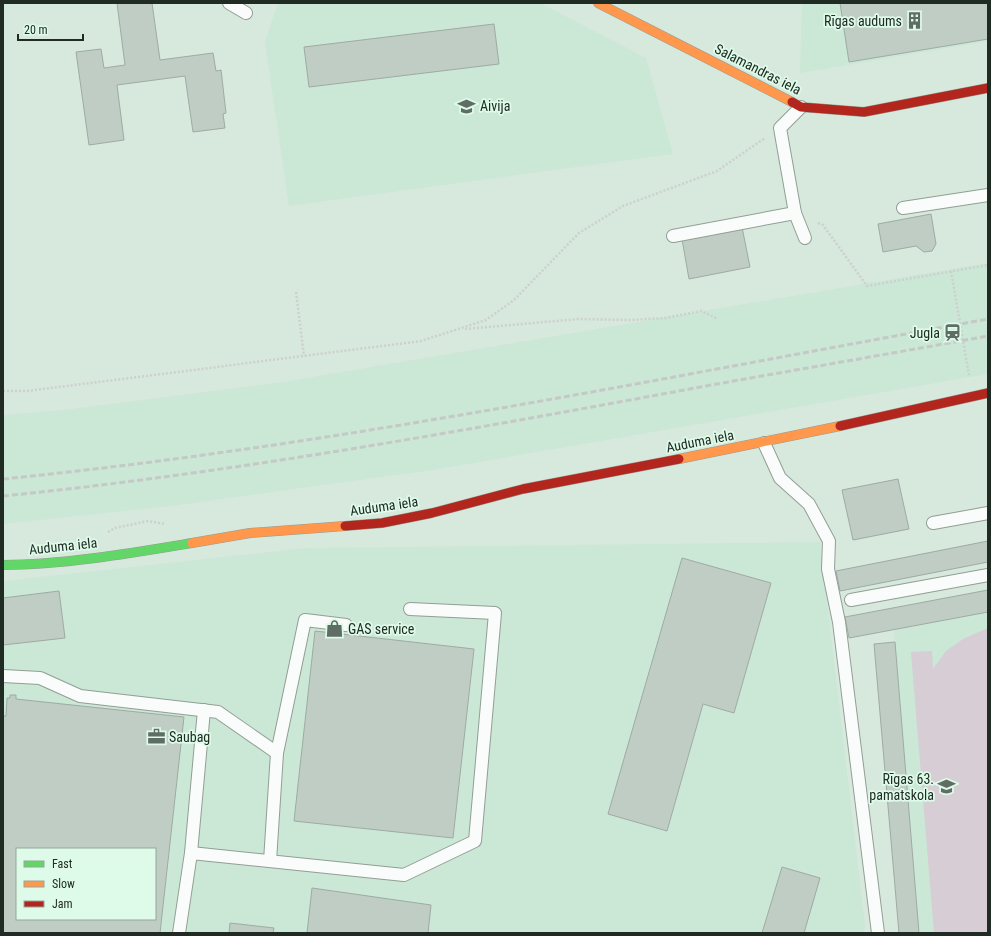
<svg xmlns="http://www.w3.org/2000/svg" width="991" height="936" font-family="'Roboto Condensed',sans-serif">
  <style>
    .built { fill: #cbe7d6; fill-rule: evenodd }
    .green { fill: #d7cdd4 }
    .building { fill: #c0cdc5; stroke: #9eaba3; fill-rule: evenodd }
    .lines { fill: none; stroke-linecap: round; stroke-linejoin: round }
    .lane-casing { stroke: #929e96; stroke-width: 14 }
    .fast-casing { stroke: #929e96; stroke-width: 10 }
    .slow-casing { stroke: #929e96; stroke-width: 10 }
    .jam-casing { stroke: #929e96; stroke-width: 10 }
    .path { stroke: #ccd0ce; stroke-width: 2.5; stroke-dasharray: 2 2; stroke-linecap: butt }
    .lane { stroke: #f9fcfa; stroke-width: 12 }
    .fast { stroke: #63d668; stroke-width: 9 }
    .slow { stroke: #ff974d; stroke-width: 9 }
    .jam { stroke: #b3261e; stroke-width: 9 }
    .rail { stroke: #c4c9c6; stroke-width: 3; stroke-dasharray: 6 3; stroke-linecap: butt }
    .labels { text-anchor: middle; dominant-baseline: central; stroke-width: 3.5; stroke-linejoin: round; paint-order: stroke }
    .poi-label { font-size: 14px; fill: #202b24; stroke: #defbe9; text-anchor: end }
    .street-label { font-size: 14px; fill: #202b24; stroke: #defbe9 }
  </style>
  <rect width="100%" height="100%" fill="#d7e8dd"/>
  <g class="built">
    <polygon points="278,3 540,3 646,58 673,154 289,206 265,42"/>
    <polygon points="802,3 988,3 988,41 800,73"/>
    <polygon points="988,263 988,374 433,470 171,506 3,524 3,415 64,410 283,382"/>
    <path d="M820,542L865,925L864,933H3V581L307,548ZM17,849H155V919H17Z"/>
    <polygon points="988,612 988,933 919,933 894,630"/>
  </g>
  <polygon class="green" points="988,628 988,933 934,933 911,652 932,651 933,669 946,651 963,639"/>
  <g class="building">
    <polygon points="117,3 152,3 160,60 213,53 216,71 221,70 226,113 223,114 225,128 193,132 185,76 117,85 124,140 89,145 76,52 101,49 104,68 125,65"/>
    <polygon points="840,3 988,3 988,39 849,62"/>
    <polygon points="494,24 499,64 309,87 304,47"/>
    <polygon points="931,214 936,244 932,251 924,252 916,246 883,252 878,224"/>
    <polygon points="742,227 750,267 689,279 682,239"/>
    <polygon points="898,479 909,529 853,540 842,490"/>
    <polygon points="988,541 988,562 840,591 836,571"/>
    <polygon points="682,558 771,583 734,713 703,704 667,831 608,814"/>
    <polygon points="988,590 988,612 849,638 845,617"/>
    <polygon points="59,591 65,638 3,645 3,598"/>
    <polygon points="315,631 474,649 453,838 294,821"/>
    <polygon points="895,642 919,933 899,933 874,644"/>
    <path d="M10,695H16V699L184,717L160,933H3V716H6L7,698H10ZM17,849H155V919H17Z"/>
    <polygon points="782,867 820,878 804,933 762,933"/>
    <polygon points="312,888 431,905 428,933 307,933"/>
    <polygon points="230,923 274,928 273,933 229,933"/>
  </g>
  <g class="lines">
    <defs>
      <g id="lane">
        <polyline points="229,3 246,13"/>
        <polyline points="903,208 988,195"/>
        <polyline points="795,213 805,238"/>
        <polyline points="673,236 795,213 780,128 801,107"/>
        <polyline points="764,443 780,478 809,504 829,541 828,569 839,622 878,933"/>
        <polyline points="933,523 988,513"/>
        <polyline points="851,600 988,575"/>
        <polyline points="3,676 40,678 80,696 218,712 277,753 270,861"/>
        <polyline points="277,753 305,620 346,625"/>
        <polyline points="191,853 204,710"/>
        <polyline points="179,933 191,853 404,875 475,841 495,613 410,609"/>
      </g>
      <path id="fast" d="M3,565C63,565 132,553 192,543"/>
      <g id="slow">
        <polyline points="598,3 792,102"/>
        <polyline points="679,459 840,426"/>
        <polyline points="192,543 250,533 345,526"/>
      </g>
      <g id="jam">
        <polyline points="792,102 801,107 864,112 988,88"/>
        <polyline points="840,426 988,393"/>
        <polyline points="345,526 382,523 432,513 523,489 679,459"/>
      </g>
    </defs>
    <use href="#lane" class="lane-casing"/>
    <use href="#fast" class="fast-casing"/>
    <use href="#slow" class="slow-casing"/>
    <use href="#jam" class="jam-casing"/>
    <g class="path">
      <polyline points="818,223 823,225 867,286 988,265"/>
      <polyline points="951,271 969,375"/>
      <polyline points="296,292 304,356"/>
      <polyline points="465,329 579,319 631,320 665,318 701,311 718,319"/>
      <polyline points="3,391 28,391 421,341 486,320 514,300 579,233 623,206 717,171 765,138"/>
      <polyline points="108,532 115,528 148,521 165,524"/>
    </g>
    <use href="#lane" class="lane"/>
    <use href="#fast" class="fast"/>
    <use href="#slow" class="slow"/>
    <use href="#jam" class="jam"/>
    <g class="rail">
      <path d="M3,479C334,446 661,378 988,319"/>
      <path d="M3,496C240,472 473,429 706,386C800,369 894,353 988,336"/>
    </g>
  </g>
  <defs>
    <symbol id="building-bare" viewBox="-9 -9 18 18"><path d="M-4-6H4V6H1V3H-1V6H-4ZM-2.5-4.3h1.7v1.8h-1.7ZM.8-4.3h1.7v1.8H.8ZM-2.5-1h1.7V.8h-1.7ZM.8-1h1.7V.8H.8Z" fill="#606d65" stroke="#defbe9" stroke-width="2.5" paint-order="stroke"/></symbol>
    <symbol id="school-bare" viewBox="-9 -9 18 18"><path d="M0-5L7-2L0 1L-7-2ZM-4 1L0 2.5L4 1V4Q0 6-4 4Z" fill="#606d65" stroke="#defbe9" stroke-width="2.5" paint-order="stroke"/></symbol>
    <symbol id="station-bare" viewBox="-9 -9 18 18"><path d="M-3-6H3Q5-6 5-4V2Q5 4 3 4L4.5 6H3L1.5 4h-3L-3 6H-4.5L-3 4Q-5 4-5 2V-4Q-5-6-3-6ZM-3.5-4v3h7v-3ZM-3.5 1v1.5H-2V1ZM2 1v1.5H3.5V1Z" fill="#606d65" stroke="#defbe9" stroke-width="2.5" paint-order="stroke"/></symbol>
    <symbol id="shop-bare" viewBox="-9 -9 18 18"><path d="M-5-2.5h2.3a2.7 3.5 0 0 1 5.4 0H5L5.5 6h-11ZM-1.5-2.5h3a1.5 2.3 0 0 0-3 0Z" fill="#606d65" stroke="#defbe9" stroke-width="2.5" paint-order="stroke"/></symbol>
    <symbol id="office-bare" viewBox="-9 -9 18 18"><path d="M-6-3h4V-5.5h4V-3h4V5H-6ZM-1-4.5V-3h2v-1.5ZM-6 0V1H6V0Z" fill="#606d65" stroke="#defbe9" stroke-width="2.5" paint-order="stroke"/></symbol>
  </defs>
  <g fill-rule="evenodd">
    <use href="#building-bare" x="902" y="8" width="25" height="25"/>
    <use href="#school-bare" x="454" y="94" width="25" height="25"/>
    <use href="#station-bare" x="940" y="320" width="25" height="25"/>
    <use href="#shop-bare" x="322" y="616" width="25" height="25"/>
    <use href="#office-bare" x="144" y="724" width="25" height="25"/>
    <use href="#school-bare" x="934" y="774" width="25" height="25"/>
  </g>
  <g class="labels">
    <g class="poi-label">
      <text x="902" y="21">Rīgas audums</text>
      <text x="480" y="106" text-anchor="start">Aivija</text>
      <text x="940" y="333">Jugla</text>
      <text x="348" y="629" text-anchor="start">GAS service</text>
      <text x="169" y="737" text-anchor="start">Saubag</text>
      <text x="934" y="779">Rīgas 63.<tspan x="934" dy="16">pamatskola</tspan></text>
    </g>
    <g class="street-label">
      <text transform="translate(758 69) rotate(27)">Salamandras iela</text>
      <text transform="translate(700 441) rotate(-11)">Auduma iela</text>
      <text transform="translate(384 506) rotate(-8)">Auduma iela</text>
      <text transform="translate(63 546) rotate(-6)">Auduma iela</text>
    </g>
  </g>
  <rect width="991" height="936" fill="none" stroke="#202b24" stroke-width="8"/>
  <rect x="16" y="848" width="140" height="72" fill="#defbe9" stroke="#92a89a"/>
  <rect x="24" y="861" width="20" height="6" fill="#63d668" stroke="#92a89a"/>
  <text x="52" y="868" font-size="12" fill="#202b24">Fast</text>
  <rect x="24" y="881" width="20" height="6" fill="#ff974d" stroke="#92a89a"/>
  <text x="52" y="888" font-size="12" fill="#202b24">Slow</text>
  <rect x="24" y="901" width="20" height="6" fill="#b3261e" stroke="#92a89a"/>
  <text x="52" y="908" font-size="12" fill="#202b24">Jam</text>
  <path d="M18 34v6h65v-6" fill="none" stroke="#202b24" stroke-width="2"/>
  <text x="24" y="34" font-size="12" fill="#202b24" stroke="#defbe9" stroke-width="3" paint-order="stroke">20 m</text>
</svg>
